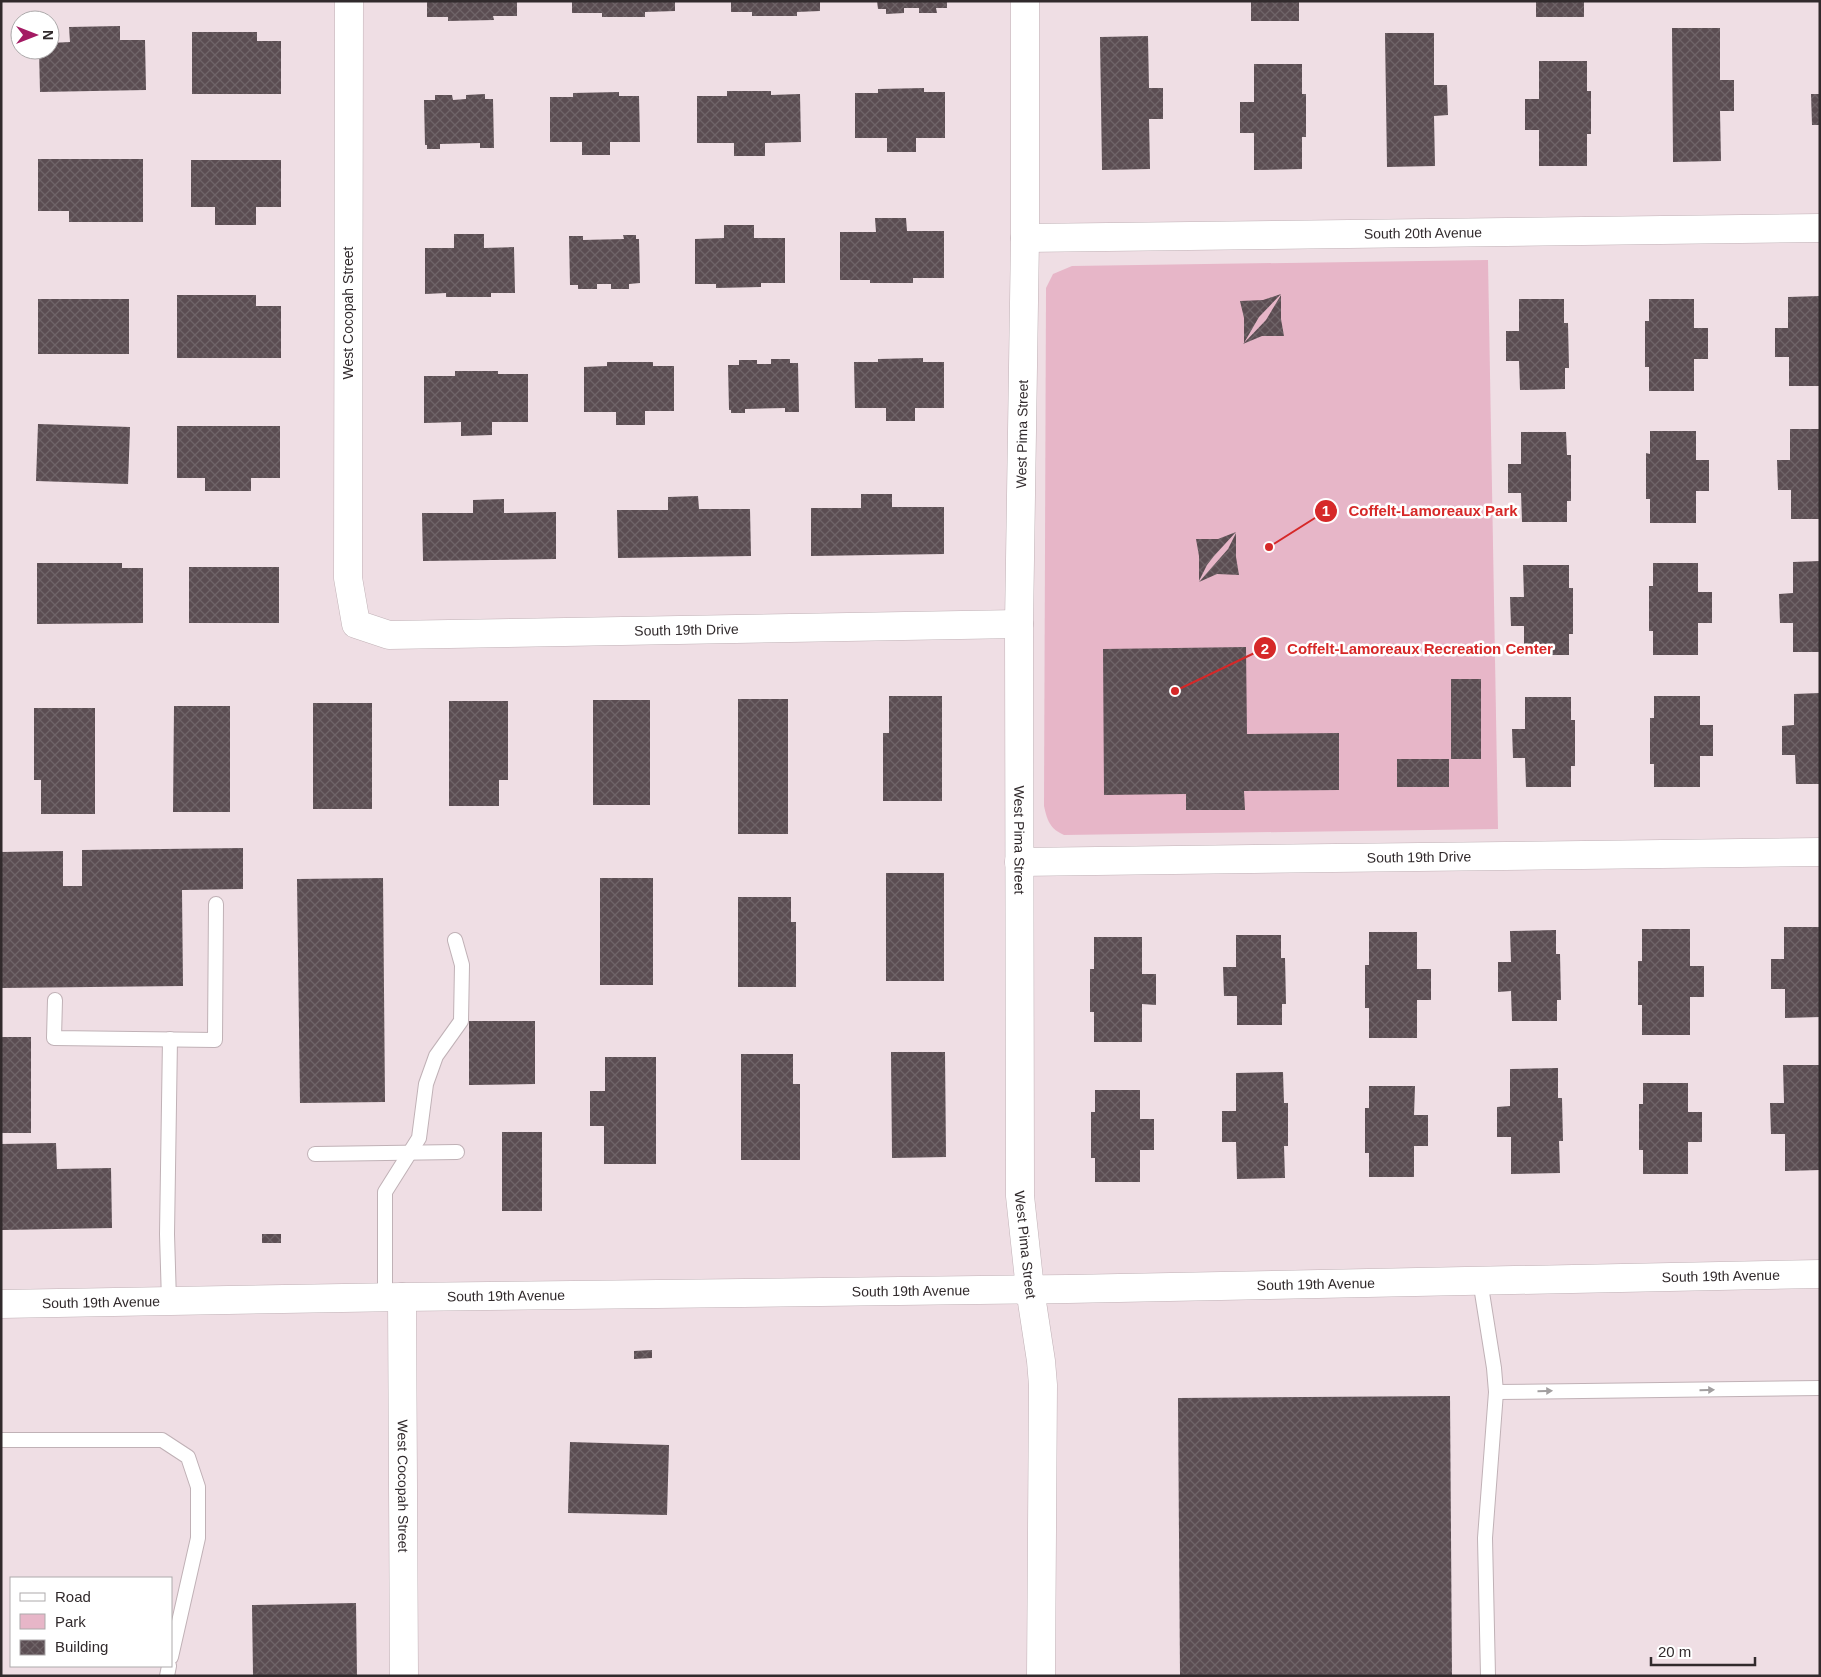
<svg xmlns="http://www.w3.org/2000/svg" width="1821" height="1677" font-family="Helvetica,sans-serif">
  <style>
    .park { fill: #e7b6c8 }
    .building { fill: url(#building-cross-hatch) }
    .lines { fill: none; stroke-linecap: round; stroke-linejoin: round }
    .lane-casing { stroke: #c0b1b6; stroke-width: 16 }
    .street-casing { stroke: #c0b1b6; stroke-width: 29 }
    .primary-casing { stroke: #c0b1b6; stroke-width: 29 }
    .lane { stroke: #fff; stroke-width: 14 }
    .street { stroke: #fff; stroke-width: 28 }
    .primary { stroke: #fff; stroke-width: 28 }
    .oneway { fill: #a29fa0 }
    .labels { text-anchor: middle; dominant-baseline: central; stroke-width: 5; stroke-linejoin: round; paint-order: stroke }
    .street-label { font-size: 14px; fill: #312a2c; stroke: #fff }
    .leader { fill: none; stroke: #d62828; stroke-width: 2 }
    .callout-dot { fill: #d62828; stroke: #fff; stroke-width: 2 }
    .mark-label { font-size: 15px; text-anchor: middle; font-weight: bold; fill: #fff }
    .callout-label { font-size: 15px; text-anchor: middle; font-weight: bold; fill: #d62828; stroke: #fff; stroke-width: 5; stroke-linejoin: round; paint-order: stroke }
  </style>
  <defs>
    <pattern id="building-cross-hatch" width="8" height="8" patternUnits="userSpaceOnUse" patternTransform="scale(1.25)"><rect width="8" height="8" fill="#5b4d52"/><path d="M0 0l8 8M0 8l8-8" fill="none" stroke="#6f6468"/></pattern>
  </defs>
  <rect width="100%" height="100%" fill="#efdee4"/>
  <path class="park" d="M1488,260L1498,829L1064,835C1050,829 1047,820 1044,806L1046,288L1053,274L1072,266Z"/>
  <g class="building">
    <polygon points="427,1 517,1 517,16 493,16 494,20 448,21 448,17 427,17"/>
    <polygon points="572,1 675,1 675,11 645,12 645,17 602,17 602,13 572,13"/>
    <polygon points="731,1 820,1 820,11 797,12 797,16 752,16 752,12 731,12"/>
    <polygon points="877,1 947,1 947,8 936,8 937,13 919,13 919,8 904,8 904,13 886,14 886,9 878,9"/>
    <rect x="1251" y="1" width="48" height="20"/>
    <rect x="1536" y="1" width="48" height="16"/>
    <polygon points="120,26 120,40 145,40 146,90 40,92 39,50 50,50 50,43 70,42 69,27"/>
    <polygon points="1672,28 1720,28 1720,80 1734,80 1734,111 1720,111 1721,161 1673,162"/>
    <polygon points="192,32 257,32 257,41 281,41 281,94 192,94"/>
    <polygon points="1385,33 1434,33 1434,85 1447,85 1448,115 1434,116 1435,166 1387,167"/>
    <polygon points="1148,36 1149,88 1163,88 1163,119 1149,119 1150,169 1102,170 1100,37"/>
    <polygon points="1539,61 1587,61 1587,91 1591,91 1591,134 1587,134 1587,166 1539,166 1539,130 1525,130 1525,99 1539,99"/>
    <polygon points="1254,64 1302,64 1302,94 1306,94 1306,137 1302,137 1302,169 1254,170 1254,133 1240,133 1240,102 1254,102"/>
    <polygon points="924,88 924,92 945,92 945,138 916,138 916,152 887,152 887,138 855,138 855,93 878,93 878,89"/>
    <polygon points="727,91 771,91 771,95 800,94 801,142 765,143 765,156 734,156 734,143 697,143 697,96 727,96"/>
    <polygon points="619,92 619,96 639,96 640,142 610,142 610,155 582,155 582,142 550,142 550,97 573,97 573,93"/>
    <polygon points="485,94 485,99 493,99 494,148 480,148 480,143 440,144 440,149 427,149 427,145 425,145 424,100 435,100 435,95 452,95 453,100 466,99 466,95"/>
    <polygon points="1811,94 1820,94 1820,125 1812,125"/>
    <polygon points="38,159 143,159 143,222 69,222 69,211 38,211"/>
    <polygon points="191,160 281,160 281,207 256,207 256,225 215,225 215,207 191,207"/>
    <polygon points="875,218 906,218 907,231 944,231 944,278 913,278 913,283 870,283 870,280 840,280 840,232 876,232"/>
    <polygon points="724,225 754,225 754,238 785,238 785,283 761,283 761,287 716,288 716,284 695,284 695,239 724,238"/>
    <polygon points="454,234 484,234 484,248 514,247 515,293 491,293 491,297 446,297 446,293 425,294 425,248 454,248"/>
    <polygon points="623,235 636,235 636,239 639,239 640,283 629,284 629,289 611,289 611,284 597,284 597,289 578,289 578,285 570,285 569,236 583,236 583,240 624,239"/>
    <polygon points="1281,294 1259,317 1244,343 1244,318 1240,301 1263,300"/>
    <polygon points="177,295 256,295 256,306 281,306 281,358 177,358"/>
    <polygon points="1281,295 1281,319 1284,336 1262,336 1243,344 1266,320"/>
    <polygon points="1820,296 1820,386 1789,386 1789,357 1775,357 1775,328 1788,328 1788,297"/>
    <rect x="38" y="299" width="91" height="55"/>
    <polygon points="1519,299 1564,299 1564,323 1568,323 1569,368 1565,368 1565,389 1520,390 1519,361 1506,361 1506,331 1519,331"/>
    <polygon points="1649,299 1694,299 1694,328 1708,328 1708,359 1694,359 1694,391 1649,391 1649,367 1645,367 1645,321 1649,321"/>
    <polygon points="923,358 923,362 944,362 944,408 915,408 915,421 886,421 886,408 855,408 854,362 878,362 878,359"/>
    <polygon points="771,359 790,359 790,363 798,363 799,412 785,412 785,408 745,409 745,413 731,413 731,410 729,410 728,365 739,365 739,360 757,360 757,364 771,364"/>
    <polygon points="607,362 653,362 653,366 674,366 674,411 645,411 645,425 616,425 616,412 584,412 584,367 607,366"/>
    <polygon points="455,371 498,371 498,374 528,374 528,422 492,422 492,435 461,436 461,422 424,423 424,376 455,376"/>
    <polygon points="38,424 130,427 128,484 36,481"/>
    <polygon points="177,426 280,426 280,478 251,478 251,491 205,491 205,478 177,478"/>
    <polygon points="1790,429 1820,429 1820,519 1791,519 1791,490 1778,490 1777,460 1790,460"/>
    <polygon points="1650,431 1696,431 1696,460 1709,460 1709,491 1696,491 1696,523 1650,523 1650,499 1646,499 1646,453 1650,454"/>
    <polygon points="1521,432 1566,432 1567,455 1571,455 1571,501 1567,501 1567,522 1522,522 1521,493 1508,493 1508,464 1521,464"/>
    <polygon points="861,494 892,494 892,507 944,507 944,554 811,556 811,508 861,508"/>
    <polygon points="698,496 699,509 750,509 751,556 618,558 617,510 668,510 668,497"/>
    <polygon points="504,499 504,513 556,512 556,559 423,561 422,513 473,513 473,500"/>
    <polygon points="1236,532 1214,556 1207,565 1199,581 1199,556 1196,539 1218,539"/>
    <polygon points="1236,533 1236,557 1239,575 1217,574 1199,582 1228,549"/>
    <polygon points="1820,561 1820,652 1793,652 1793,623 1780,623 1779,594 1793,593 1793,562"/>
    <polygon points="37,563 122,563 122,568 143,568 143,623 37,624"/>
    <polygon points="1653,563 1698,563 1698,592 1712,592 1712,623 1698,623 1698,655 1653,655 1653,631 1649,631 1649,586 1653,586"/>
    <polygon points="1523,565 1569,565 1569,588 1573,588 1573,634 1569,634 1569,655 1524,655 1524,626 1511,626 1510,597 1524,597"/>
    <rect x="189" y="567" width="90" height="56"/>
    <polygon points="1246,647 1247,734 1339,733 1339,790 1244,791 1245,810 1186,810 1186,794 1104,795 1103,649"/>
    <rect x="1451" y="679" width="30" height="80"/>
    <polygon points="1820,693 1820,784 1796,784 1795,755 1782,755 1782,726 1794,725 1794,694"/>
    <polygon points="889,696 942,696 942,801 883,801 883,733 889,733"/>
    <polygon points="1654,696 1700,696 1700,725 1713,725 1713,756 1700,756 1700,787 1654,787 1654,764 1650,764 1650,718 1654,718"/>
    <polygon points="1525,697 1571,697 1571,720 1575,720 1575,766 1571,766 1571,787 1526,787 1525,758 1513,758 1512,729 1525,729"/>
    <rect x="738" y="699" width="50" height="135"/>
    <rect x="593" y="700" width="57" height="105"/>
    <polygon points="449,701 508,701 508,780 499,780 499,806 449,806"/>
    <rect x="313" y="703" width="59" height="106"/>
    <polygon points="174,706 230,706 230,812 173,812"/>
    <polygon points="34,708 95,708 95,814 41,814 41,780 34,780"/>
    <rect x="1397" y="759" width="52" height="28"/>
    <polygon points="243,848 243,889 182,890 183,986 1,988 1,852 63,851 63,886 82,886 82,850"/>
    <rect x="886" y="873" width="58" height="108"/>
    <polygon points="383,878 385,1102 300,1103 297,879"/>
    <rect x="600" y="878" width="53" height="107"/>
    <polygon points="738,897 791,897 791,922 796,922 796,987 738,987"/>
    <polygon points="1784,927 1820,927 1820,1017 1785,1018 1785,989 1771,989 1771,959 1784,959"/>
    <polygon points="1642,929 1690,929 1690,966 1704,966 1704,997 1690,997 1690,1035 1642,1035 1642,1005 1638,1005 1638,961 1642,961"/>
    <polygon points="1556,930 1556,954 1560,954 1561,1000 1557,1000 1557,1021 1512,1021 1511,991 1498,992 1498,962 1511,962 1510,931"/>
    <polygon points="1369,932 1417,932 1417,969 1431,969 1431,1000 1417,1000 1417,1038 1369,1038 1369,1008 1365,1008 1365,965 1369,965"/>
    <polygon points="1236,935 1281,935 1281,958 1285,958 1286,1004 1282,1004 1282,1025 1237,1025 1237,996 1224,996 1223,967 1236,967"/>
    <polygon points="1094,937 1142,937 1142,974 1156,974 1156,1005 1142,1004 1142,1042 1094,1042 1094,1012 1090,1012 1090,969 1094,969"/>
    <polygon points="469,1021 535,1021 535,1084 469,1085"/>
    <rect x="1" y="1037" width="30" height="96"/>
    <polygon points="891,1052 945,1052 946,1157 892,1158"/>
    <polygon points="741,1054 793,1054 793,1084 800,1084 800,1160 741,1160"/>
    <polygon points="605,1057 656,1057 656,1164 604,1164 604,1126 590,1126 590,1091 605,1091"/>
    <polygon points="1783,1065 1820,1065 1820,1170 1785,1171 1785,1134 1771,1134 1770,1103 1784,1103"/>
    <polygon points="1558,1068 1558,1098 1562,1098 1563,1141 1559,1141 1560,1173 1511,1174 1511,1137 1497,1137 1497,1107 1510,1106 1510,1069"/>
    <polygon points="1283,1072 1284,1103 1288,1103 1288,1146 1284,1146 1285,1178 1237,1179 1236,1142 1222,1142 1222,1111 1236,1111 1236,1073"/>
    <polygon points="1643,1083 1688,1083 1688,1112 1702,1112 1702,1142 1688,1142 1688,1174 1643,1174 1643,1150 1639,1150 1639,1104 1643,1104"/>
    <polygon points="1369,1086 1415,1086 1414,1115 1428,1115 1428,1146 1414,1146 1414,1177 1369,1177 1369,1153 1365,1153 1365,1108 1369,1108"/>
    <polygon points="1095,1090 1140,1090 1140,1119 1154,1119 1154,1150 1140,1150 1140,1182 1095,1182 1095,1158 1091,1158 1091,1112 1095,1112"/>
    <rect x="502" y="1132" width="40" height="79"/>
    <polygon points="56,1143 57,1169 111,1168 112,1228 2,1230 1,1144"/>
    <rect x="262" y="1234" width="19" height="9"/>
    <polygon points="652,1350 652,1358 634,1359 634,1351"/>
    <polygon points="1450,1396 1452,1676 1180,1676 1178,1398"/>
    <polygon points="570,1442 669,1445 667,1515 568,1513"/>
    <polygon points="356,1603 357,1676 253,1676 252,1605"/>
  </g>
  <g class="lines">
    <defs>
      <g id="lane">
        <polyline points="55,1000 54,1038 215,1040 216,904"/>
        <polyline points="315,1154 457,1152"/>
        <polyline points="1480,1280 1494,1368 1496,1392 1485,1538 1488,1676"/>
        <polyline points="385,1297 385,1192 419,1138 426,1084 436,1056 461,1021 462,965 455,940"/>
        <polyline points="169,1301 167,1234 170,1039"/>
        <polyline points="1496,1392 1820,1388"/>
        <polyline points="1,1440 162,1440 188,1457 198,1487 198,1538 171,1657"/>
        <polyline points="167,1676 169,1666"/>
      </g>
      <g id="street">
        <path id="s1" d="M349,1L348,578L356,624L389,635L1019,624"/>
        <path id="s2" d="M1025,1V238L1019,624L1020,1196L1030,1289L1041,1361L1043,1385L1041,1676"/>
        <path id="s3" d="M1025,238L1820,228"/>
        <path id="s4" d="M1019,862L1820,852"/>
        <path id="s5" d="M402,1297L404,1676"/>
      </g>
      <g id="primary">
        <path id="s6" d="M1,1304L402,1297L1068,1289L1820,1274"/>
      </g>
    </defs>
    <use href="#lane" class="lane-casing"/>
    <use href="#street" class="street-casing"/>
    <use href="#primary" class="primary-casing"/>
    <use href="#lane" class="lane"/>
    <use href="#street" class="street"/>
    <use href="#primary" class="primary"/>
  </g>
  <defs><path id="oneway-solid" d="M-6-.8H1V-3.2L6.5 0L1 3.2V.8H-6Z" transform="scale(1.25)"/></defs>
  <g class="oneway">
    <use href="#oneway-solid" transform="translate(1707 1390) rotate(-1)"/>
    <use href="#oneway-solid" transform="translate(1545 1391) rotate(-1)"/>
  </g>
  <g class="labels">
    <g class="street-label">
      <text stroke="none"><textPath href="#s3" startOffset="398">South 20th Avenue</textPath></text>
      <text transform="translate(348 313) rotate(-90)">West Cocopah Street</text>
      <text transform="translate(1022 434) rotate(-89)">West Pima Street</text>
      <text stroke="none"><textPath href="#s1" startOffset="956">South 19th Drive</textPath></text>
      <text stroke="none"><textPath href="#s2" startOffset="839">West Pima Street</textPath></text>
      <text stroke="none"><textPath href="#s4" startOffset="400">South 19th Drive</textPath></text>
      <text stroke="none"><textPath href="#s2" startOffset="1244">West Pima Street</textPath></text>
      <text stroke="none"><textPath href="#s6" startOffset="1720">South 19th Avenue</textPath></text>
      <text stroke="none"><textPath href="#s6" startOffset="1315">South 19th Avenue</textPath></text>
      <text stroke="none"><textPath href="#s6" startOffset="910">South 19th Avenue</textPath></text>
      <text stroke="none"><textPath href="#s6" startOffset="505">South 19th Avenue</textPath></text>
      <text stroke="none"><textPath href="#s6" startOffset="100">South 19th Avenue</textPath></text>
      <text stroke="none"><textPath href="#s5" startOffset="189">West Cocopah Street</textPath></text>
    </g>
  </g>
  <path class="leader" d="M1269 547L1326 511M1175 691L1265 648"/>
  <g class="callout-dot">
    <circle cx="1269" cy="547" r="5"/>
    <circle cx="1175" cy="691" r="5"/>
    <circle cx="1326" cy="511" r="12"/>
    <circle cx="1265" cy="648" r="12"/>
  </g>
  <g class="mark-label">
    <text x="1326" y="516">1</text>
    <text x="1265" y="654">2</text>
  </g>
  <g class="callout-label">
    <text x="1433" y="516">Coffelt-Lamoreaux Park</text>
    <text x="1420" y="654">Coffelt-Lamoreaux Recreation Center</text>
  </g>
  <rect width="1821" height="1677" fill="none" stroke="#312a2c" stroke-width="5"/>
  <rect x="10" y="1577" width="162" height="90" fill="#ffffff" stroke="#adaaab"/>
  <rect x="20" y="1593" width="25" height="8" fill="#ffffff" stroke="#adaaab"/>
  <text x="55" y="1602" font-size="15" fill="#312a2c">Road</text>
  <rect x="20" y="1614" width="25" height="15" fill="#e7b6c8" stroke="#adaaab"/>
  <text x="55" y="1627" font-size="15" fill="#312a2c">Park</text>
  <rect x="20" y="1640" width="25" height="15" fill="url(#building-cross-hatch)" stroke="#adaaab"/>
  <text x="55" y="1652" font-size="15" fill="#312a2c">Building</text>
  <g transform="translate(35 35) rotate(90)"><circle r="24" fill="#ffffff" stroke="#adaaab"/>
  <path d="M0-4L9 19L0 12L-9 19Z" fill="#a41a63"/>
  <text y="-8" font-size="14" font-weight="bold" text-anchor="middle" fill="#312a2c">N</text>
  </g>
  <path d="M1651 1657v8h104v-8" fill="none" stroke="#312a2c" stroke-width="2.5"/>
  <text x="1658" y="1657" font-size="15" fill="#312a2c" stroke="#ffffff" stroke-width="4" paint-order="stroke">20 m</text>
</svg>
